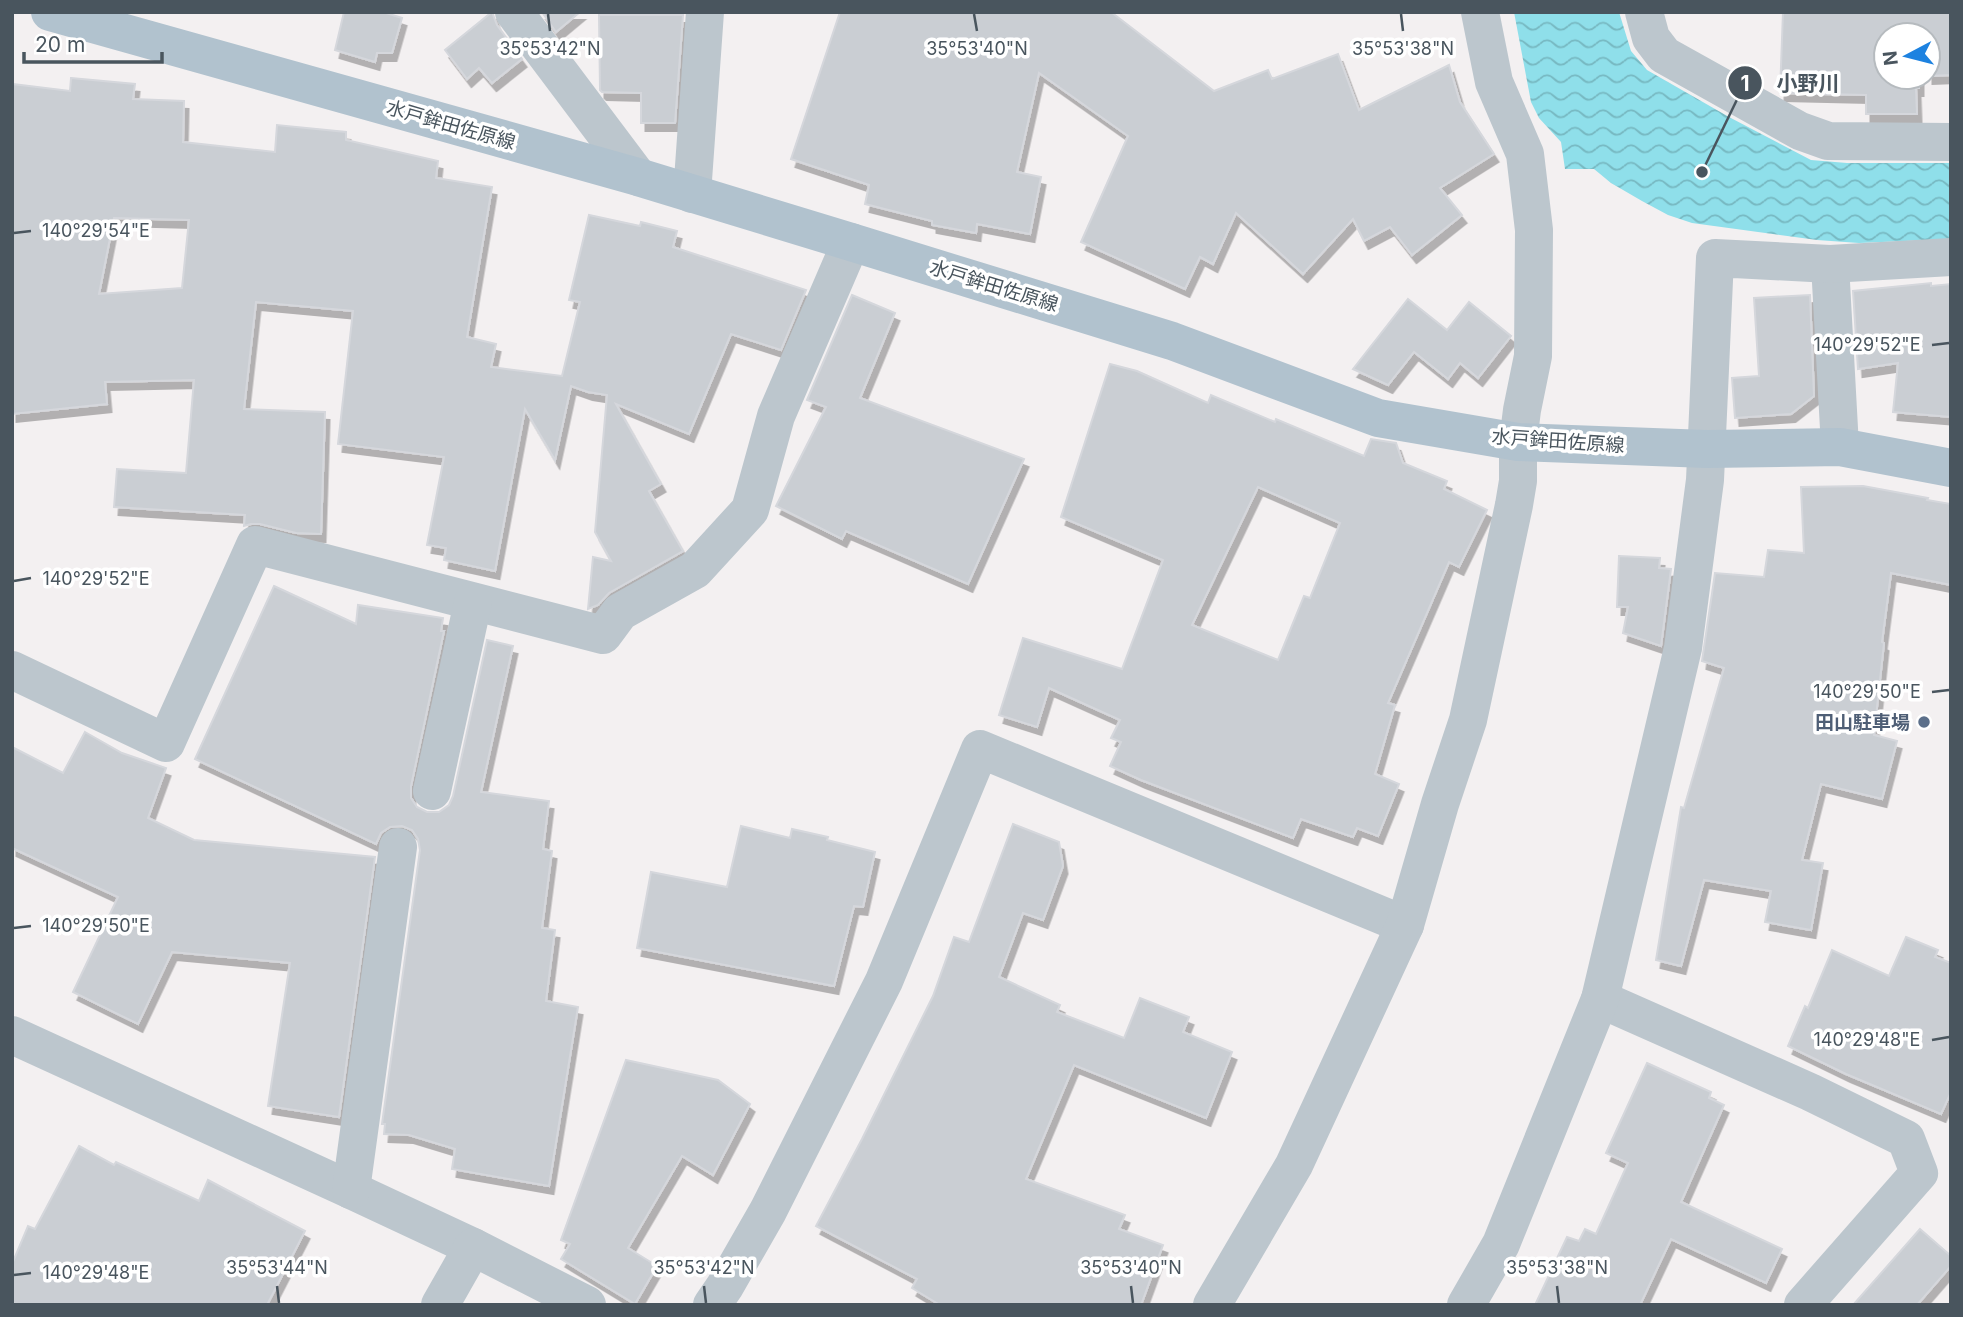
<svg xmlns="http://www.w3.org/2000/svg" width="1963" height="1317" font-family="Inter,'Noto Sans JP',sans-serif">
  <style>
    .water { fill: url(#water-waves) }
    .building { fill: #caced3; stroke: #d5d7dc; stroke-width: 2; fill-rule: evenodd; filter: url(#shadow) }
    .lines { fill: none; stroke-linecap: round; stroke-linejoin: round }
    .minor { stroke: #bcc6cd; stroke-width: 38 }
    .major { stroke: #b1c2ce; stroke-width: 38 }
    .ticks { fill: none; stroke: #49555e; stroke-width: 2.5 }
    .service-dot { fill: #5c6f8a; stroke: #fff; stroke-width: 2.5 }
    .labels { text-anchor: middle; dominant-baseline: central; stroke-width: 7; stroke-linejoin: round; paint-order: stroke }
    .street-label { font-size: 19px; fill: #49555e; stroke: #fff }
    .service-label { font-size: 19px; font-weight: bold; fill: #4e5e75; stroke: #fff; text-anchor: end }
    .ticks-label { font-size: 18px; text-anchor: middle; fill: #49555e; stroke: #fff; stroke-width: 7; stroke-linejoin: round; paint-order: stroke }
    .leader { fill: none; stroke: #49555e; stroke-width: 2.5 }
    .callout-dot { fill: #49555e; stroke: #fff; stroke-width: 2.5 }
    .mark-label { font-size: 21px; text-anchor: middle; font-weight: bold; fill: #fff }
    .callout-label { font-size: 21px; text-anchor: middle; font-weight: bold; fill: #49555e; stroke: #fff; stroke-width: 7; stroke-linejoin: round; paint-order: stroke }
  </style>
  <defs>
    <pattern id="water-waves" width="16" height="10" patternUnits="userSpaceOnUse" patternTransform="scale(1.75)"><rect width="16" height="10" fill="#8fdfea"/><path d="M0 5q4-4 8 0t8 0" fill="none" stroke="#77b8c1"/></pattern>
    <filter id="shadow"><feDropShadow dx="4.5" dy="8" stdDeviation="0" flood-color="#0004"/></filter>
  </defs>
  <rect width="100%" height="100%" fill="#f3f0f1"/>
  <polygon class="water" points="1514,12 1619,12 1631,51 1647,70 1729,117 1811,160 1847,163 1951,163 1951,239 1859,243 1817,240 1692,223 1668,215 1642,201 1611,183 1594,169 1565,169 1561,142 1539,118 1531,102"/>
  <g class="building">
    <polygon points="344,12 383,12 402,18 392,53 377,53 375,62 335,50"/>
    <polygon points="492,12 497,25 522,59 492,83 479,68 467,79 445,50"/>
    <polygon points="542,12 580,12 556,32"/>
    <polygon points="840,12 1111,12 1214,91 1268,70 1272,79 1338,54 1359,110 1449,65 1460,102 1494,154 1440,188 1462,215 1412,255 1390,227 1364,241 1353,219 1303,274 1236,213 1213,264 1200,257 1185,289 1081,242 1128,136 1039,73 1017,172 1041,177 1030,234 977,224 976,233 932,225 932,221 865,204 869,185 791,159"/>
    <polygon points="1783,12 1951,12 1951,75 1928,76 1928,35 1886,35 1886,77 1919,77 1919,88 1916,88 1917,114 1866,114 1866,95 1780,93"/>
    <polygon points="599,15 683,15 675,123 641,123 641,93 602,92 600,90"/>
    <path d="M71,78L135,84L133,99L184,101L183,142L275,152L277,125L346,132V140L438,161L436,178L492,187L467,337L496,344L491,367L562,376L580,302L569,300L589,215L640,226L641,222L677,231L673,247L806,290L781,350L731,334L689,434L616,404L661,484L649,491L683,551L609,593L598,605L588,609L593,557L611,561L595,532L607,395L588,392L571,386L555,460L525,409L495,571L444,560L446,548L427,545L444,457L338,444L353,311L256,302L244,409L325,412L321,534L296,533L260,524H251L244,526L245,515L114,507L117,469L186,473L194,380L105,382L107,404L12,414V84L70,91ZM114,218L189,220L182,288L99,294Z"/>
    <polygon points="1931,283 1931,286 1951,284 1951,417 1893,412 1898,363 1858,369 1853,291"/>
    <polygon points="852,295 895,313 860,398 1024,459 968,584 846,531 842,539 776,506 826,407 807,400"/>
    <polygon points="1810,295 1814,396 1791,414 1735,418 1732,378 1759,376 1754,298"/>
    <polygon points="1408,299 1447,330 1469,302 1511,336 1478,378 1460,363 1448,379 1414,352 1388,385 1353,369"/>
    <path d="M1110,364L1137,371L1208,403L1211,395L1275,422L1276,419L1364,456L1371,439L1396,443L1403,463L1447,481L1444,489L1487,510L1459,567L1449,562L1388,703L1395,705L1375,774L1399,784L1378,836L1357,828L1353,837L1301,819L1293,838L1141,780L1110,766L1121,742L1111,738L1120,720L1049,688L1037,727L999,715L1023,638L1122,669L1163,560L1061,517ZM1258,487L1340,523L1310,598L1304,596L1278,660L1192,625Z"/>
    <polygon points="1863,486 1928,498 1927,500 1951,504 1951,585 1891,573 1882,642 1884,643 1874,735 1897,741 1882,799 1821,784 1802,860 1823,863 1811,930 1765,922 1771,891 1704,880 1681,966 1656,960 1681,807 1684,808 1724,668 1702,661 1715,573 1764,577 1768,550 1804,553 1801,487"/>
    <polygon points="1619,556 1660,558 1659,568 1671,569 1661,646 1623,633 1628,607 1617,607"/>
    <polygon points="274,586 356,624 358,605 443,618 441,631 444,631 411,786 411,798 417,807 427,812 439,812 449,805 453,796 487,640 513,646 481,792 549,801 543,849 552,851 542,928 555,930 546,1001 578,1007 549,1186 452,1169 455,1149 409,1135 384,1134 385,1124 382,1124 420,850 418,839 412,830 402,826 390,827 381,833 376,844 195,759"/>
    <polygon points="85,732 122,753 166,768 148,818 194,840 375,857 339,1117 268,1106 290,963 172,952 138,1024 73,992 118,897 12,848 12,747 63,773"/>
    <polygon points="1013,824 1059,842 1063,866 1043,920 1023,913 999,977 1060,1005 1057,1012 1124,1038 1140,998 1189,1017 1183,1032 1232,1052 1206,1118 1074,1065 1026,1179 1125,1215 1119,1229 1163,1245 1141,1305 940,1305 912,1288 917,1279 816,1226 862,1139 933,996 954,937 969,942"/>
    <polygon points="741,826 790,838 792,829 828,837 827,840 875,852 863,907 854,906 834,986 637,948 651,872 727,887"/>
    <polygon points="1906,937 1938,950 1935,957 1951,963 1951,1092 1941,1114 1846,1074 1788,1046 1805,1006 1808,1008 1832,950 1889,976"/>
    <polygon points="626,1060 718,1080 750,1104 713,1175 682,1156 628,1248 657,1266 635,1304 561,1259 570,1244 561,1240"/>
    <polygon points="1647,1063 1711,1092 1709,1098 1724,1105 1681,1202 1782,1249 1766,1283 1671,1239 1640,1305 1535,1305 1567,1237 1579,1241 1585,1229 1596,1234 1628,1163 1606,1153"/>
    <polygon points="79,1146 114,1165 116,1162 199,1201 208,1180 305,1231 267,1305 12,1305 12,1264 28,1226 35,1229"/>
    <polygon points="1920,1229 1951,1256 1951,1266 1917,1305 1853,1305"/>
  </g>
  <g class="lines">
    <g class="minor">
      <polyline points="514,12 638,177"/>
      <polyline points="1644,12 1651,38 1664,55 1800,131 1828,141 1951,142"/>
      <polyline points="692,194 705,12"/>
      <polyline points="1830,264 1840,447"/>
      <polyline points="12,670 166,743 255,545 603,635 620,612 695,570 750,510 776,416 851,242"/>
      <polyline points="432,791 473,602"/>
      <polyline points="1600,999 1810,1092 1906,1139 1919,1173 1803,1305"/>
      <polyline points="12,1035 351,1190 473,1247"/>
      <polyline points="351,1190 398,847"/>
      <polyline points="440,1305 473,1247 587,1305"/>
      <polyline points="712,1305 725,1286 768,1211 884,981 980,749 1405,925"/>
      <polyline points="1212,1305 1294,1165 1405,925 1440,804 1468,720 1514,505 1518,481 1518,442 1522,410 1533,356 1534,230 1525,154 1494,82 1480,12"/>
      <polyline points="1466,1305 1501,1244 1600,999 1683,648 1705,480 1715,258 1830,264 1951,257"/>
    </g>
    <polyline class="major" points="50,12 638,177 851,242 1172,341 1378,418 1518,442 1707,449 1840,447 1951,468"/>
  </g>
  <path class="ticks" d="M548,14L550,31M974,14L977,31M1401,14L1403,31M14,233L31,231M1932,345L1949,343M14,581L31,578M1932,692L1949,690M14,928L31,926M1932,1040L1949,1037M14,1275L31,1273M277,1286L279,1303M704,1286L706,1303M1131,1286L1133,1303M1557,1286L1559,1303"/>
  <circle class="service-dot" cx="1924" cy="722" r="7"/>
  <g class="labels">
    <g class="street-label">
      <text transform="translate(451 125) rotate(16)">水戸鉾田佐原線</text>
      <text transform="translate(994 286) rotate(17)">水戸鉾田佐原線</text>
      <text transform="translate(1558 441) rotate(4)">水戸鉾田佐原線</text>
    </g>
    <g class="service-label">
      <text x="1910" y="722">田山駐車場</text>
    </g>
  </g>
  <g class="ticks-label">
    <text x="550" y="55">35°53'42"N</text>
    <text x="977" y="55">35°53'40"N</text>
    <text x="1403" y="55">35°53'38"N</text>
    <text x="96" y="237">140°29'54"E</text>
    <text x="1867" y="351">140°29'52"E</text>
    <text x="96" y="585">140°29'52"E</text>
    <text x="1867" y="698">140°29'50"E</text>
    <text x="96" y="932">140°29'50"E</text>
    <text x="1867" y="1046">140°29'48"E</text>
    <text x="277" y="1274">35°53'44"N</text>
    <text x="704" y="1274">35°53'42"N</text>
    <text x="1131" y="1274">35°53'40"N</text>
    <text x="1557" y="1274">35°53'38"N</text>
    <text x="96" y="1279">140°29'48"E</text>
  </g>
  <path class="leader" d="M1702 172L1745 83"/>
  <g class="callout-dot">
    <circle cx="1702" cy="172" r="7"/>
    <circle cx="1745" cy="83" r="18"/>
  </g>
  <g class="mark-label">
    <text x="1745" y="91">1</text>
  </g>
  <g class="callout-label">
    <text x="1808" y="91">小野川</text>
  </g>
  <rect width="1963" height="1317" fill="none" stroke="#49555e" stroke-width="28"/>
  <g transform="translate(1907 56) rotate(263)"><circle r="33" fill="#ffffff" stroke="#b6bbbf" stroke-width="2"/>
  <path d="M0-5L12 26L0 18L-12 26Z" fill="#1d82e0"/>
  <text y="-10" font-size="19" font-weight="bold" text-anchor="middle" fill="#49555e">N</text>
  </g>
  <path d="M24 52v10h138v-10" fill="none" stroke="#49555e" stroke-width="3.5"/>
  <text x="35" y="52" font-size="21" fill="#49555e" stroke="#ffffff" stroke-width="5" paint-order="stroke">20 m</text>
</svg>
